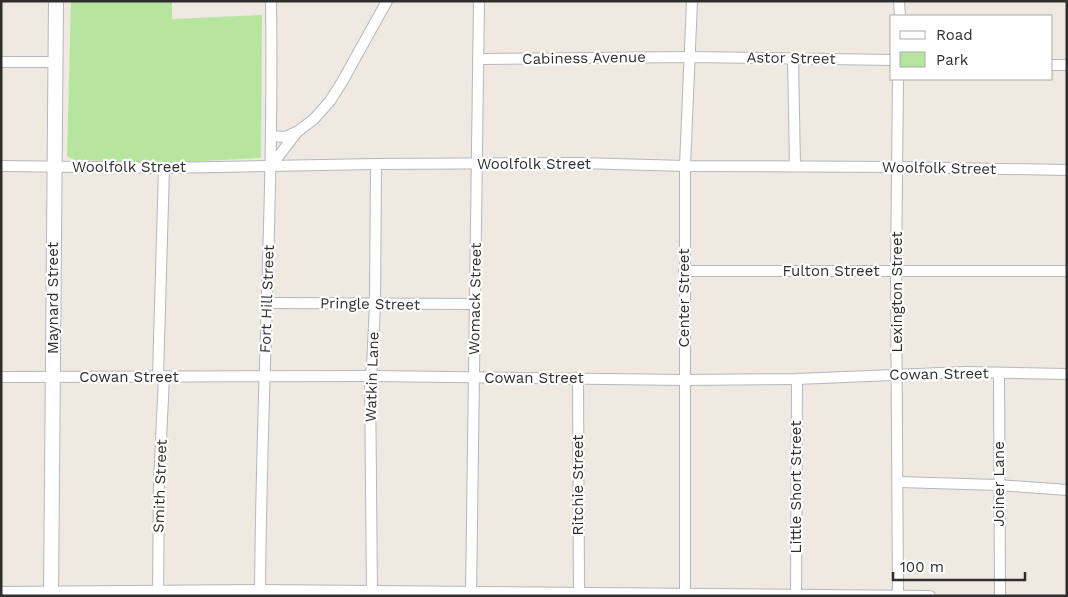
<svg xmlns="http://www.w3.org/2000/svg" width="1068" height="597" font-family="'Work Sans',sans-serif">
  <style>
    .green { fill: #b6e59e }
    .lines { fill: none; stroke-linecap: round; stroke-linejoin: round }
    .street-casing { stroke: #b4b7c1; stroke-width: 12 }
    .secondary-casing { stroke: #b4b7c1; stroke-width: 16 }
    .street { stroke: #fff; stroke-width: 10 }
    .secondary { stroke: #fff; stroke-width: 14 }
    .labels { text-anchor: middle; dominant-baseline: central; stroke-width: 4.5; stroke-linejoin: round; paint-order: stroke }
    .street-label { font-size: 15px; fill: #2e2e2e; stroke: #fff }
  </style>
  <rect width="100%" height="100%" fill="#efe9e1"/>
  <polygon class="green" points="71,1 172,1 172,19 262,15 261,158 164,163 74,160 67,156"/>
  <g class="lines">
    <defs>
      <g id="street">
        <polyline points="899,1 900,16"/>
        <polyline points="793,58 795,166"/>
        <polyline points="478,59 690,57 892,60"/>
        <polyline points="1,62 56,62"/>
        <polyline points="1052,65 1067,65"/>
        <polyline points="271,136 285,137 296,132"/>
        <polyline points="1,166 164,168 376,164 580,163 685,166 897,167 1067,170"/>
        <polyline points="271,166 297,132 314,119 330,101 342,82 387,1"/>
        <polyline points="684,271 1067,271"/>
        <polyline points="266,303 474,304"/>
        <polyline points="999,373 1000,596"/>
        <polyline points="158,376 164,168"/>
        <polyline points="1,377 370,376 684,380 797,379 965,372 1067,374"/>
        <polyline points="578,378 579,592"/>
        <polyline points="899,482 998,485 1067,490"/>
        <polyline points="372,591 370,376 372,367 375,304 376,164"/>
        <polyline points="1,592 260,590 930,596"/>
        <path d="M260,595C261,397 274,199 271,1"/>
        <polyline points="158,596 159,483 164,376"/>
        <polyline points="471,596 479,1"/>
        <polyline points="685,596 685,166 692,1"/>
        <polyline points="796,596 797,379"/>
        <polyline points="898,596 896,270 898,79"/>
      </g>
      <polyline id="secondary" points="51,596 56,1"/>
    </defs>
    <use href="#street" class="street-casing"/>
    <use href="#secondary" class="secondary-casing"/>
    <use href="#street" class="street"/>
    <use href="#secondary" class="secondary"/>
  </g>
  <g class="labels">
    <g class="street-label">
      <text transform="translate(584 58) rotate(-1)">Cabiness Avenue</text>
      <text transform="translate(791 58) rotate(1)">Astor Street</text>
      <text x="534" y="164">Woolfolk Street</text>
      <text x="129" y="167">Woolfolk Street</text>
      <text transform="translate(939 168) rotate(1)">Woolfolk Street</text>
      <text x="831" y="271">Fulton Street</text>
      <text transform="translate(897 292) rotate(-90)">Lexington Street</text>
      <text transform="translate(53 298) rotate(-90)">Maynard Street</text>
      <text transform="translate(684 298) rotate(-90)">Center Street</text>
      <text transform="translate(267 299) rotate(-88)">Fort Hill Street</text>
      <text transform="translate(475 299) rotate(-89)">Womack Street</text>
      <text transform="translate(370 304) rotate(1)">Pringle Street</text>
      <text transform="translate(939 374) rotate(-1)">Cowan Street</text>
      <text x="129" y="377">Cowan Street</text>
      <text transform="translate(372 377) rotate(-88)">Watkin Lane</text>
      <text x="534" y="378">Cowan Street</text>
      <text transform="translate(999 484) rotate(-90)">Joiner Lane</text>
      <text transform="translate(578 485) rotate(-90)">Ritchie Street</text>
      <text transform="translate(160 486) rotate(-88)">Smith Street</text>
      <text transform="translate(796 487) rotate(-90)">Little Short Street</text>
    </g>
  </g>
  <rect width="1068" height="597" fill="none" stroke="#2e2e2e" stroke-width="5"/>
  <rect x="890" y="15" width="162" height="65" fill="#ffffff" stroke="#ababab"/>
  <rect x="900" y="31" width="25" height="8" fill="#ffffff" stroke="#ababab"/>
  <text x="936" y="40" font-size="15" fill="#2e2e2e">Road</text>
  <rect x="900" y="52" width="25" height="15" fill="#b6e59e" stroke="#ababab"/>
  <text x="936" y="65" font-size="15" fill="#2e2e2e">Park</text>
  <path d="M893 572v8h132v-8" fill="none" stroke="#2e2e2e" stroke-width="2.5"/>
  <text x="900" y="572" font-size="15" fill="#2e2e2e" stroke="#ffffff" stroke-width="4" paint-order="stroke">100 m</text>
</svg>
